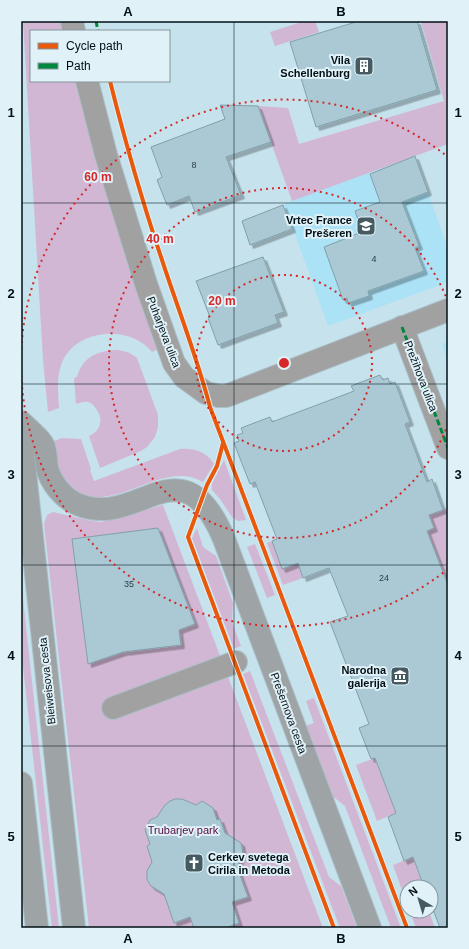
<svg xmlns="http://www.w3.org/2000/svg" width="469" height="949" font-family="Helvetica,sans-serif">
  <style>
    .built { fill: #abe2f6 }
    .green { fill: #d1b7d3 }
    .building { fill: #aac9d4; stroke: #80a0aa; filter: url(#shadow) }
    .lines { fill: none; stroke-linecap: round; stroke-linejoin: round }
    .minor-casing { stroke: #aabfc7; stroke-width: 24 }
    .major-casing { stroke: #aabfc7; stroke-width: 24 }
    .minor { stroke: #a2a1a1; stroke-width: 22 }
    .major { stroke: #9ea4a6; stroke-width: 22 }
    .quiet { stroke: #00873e; stroke-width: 3; stroke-dasharray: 6 3; stroke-linecap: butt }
    .cycleway-casing { stroke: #e0f1f7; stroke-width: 6 }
    .cycleway { stroke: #e8590c; stroke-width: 4 }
    .grid { fill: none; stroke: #001016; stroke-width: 1; stroke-opacity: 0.55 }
    .ring { fill: none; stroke: #d62828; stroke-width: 2; stroke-dasharray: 2 4 }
    .labels { text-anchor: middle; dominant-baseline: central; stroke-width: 4; stroke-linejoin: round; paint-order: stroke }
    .number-label { font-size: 9px; fill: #2a3e46 }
    .poi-label { font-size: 11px; font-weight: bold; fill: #001016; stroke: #e0f1f7; text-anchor: end }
    .street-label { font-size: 11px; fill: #001016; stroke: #e0f1f7 }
    .park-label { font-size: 11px; fill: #540a3f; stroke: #e0f1f7 }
    .centre { fill: #d62828; stroke: #e0f1f7; stroke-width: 2 }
    .ring-label { font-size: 12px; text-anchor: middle; font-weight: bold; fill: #d62828; stroke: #e0f1f7; stroke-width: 4; stroke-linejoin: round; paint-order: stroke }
    .neatline { fill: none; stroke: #001016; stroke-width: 1.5 }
    .grid-label { font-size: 13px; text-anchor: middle; font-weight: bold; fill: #001016 }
  </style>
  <defs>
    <filter id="shadow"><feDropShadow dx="3.5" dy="3.5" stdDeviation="0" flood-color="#0004"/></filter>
  </defs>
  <rect width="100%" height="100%" fill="#c6e2ed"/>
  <g class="built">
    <polygon points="415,156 448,249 448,282 328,326 284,204"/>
    <polygon points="448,342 448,362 442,344"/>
  </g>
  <g class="green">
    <path d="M23,21H63L65,31H31V81H77L159,349L152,352C131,325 79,328 63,360C56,376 58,391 59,408L48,412L43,360Z"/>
    <polygon points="305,21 315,21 319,32 275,46 270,32"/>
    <polygon points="421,21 448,21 448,144 292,201 258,106 288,108 299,144 444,101"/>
    <path d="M114,350C123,350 130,352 137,358L158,415V427L155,437L147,447L141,451L100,468L89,436C100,431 104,421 97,410C95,407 92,403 88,402C84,401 80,403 76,404L74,378L77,377C83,358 94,352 114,350Z"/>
    <path d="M62,438L81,439L91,469L90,470L94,481L180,449C193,448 206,451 214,464L203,482C159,457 110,522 71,486C67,482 62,477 59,472C55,463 54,451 51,442Z"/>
    <polygon points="224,460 246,520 238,521 232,517 220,499 212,490 212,484"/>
    <polygon points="163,505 323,928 89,928 44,524 47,515 53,512 92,521 101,522"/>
    <polygon points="447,508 448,511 448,585 427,531 434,528 429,515"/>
    <polygon points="197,528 203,547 216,556 233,603 232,622 241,646 234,649 192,538"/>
    <polygon points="277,539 287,567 298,563 303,578 283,585 267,543"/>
    <polygon points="255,544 275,595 267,598 247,547"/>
    <polygon points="21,581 59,928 52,928 21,649"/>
    <polygon points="250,671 329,877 341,886 357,928 340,928 243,674"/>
    <polygon points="314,698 401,928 391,928 345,806 331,795 305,726 314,723 306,701"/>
    <polygon points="375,758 396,813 377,821 356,765"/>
    <polygon points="413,857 424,887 407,887 407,904 393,865"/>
    <polygon points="431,904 434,912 430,914 435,928 416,928 410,911 431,911"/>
  </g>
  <g class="building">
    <polygon points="359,21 417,21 437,90 316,127 290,42"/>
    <polygon points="220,105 258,106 271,142 226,157 241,195 195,212 189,196 167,205 157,180 162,177 151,147 225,119"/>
    <polygon points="415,156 428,192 402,202 419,246 415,248 424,271 368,291 369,296 348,303 347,298 343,300 324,247 362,232 355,211 380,202 370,174"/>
    <polygon points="283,205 292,229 250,245 242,221"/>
    <polygon points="263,257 284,312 275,315 278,323 218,345 208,318 210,317 196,281"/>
    <polygon points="380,375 383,380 388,378 390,384 395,382 410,422 405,424 427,482 432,479 443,510 429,515 434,528 427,531 448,585 448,928 440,928 431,904 431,887 424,887 413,857 404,861 388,817 396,813 375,758 371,759 359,728 369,724 330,622 348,616 329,568 303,578 298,563 282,569 272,541 277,539 255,482 250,484 234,443 239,441 237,435 243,433 241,428 270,417 272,422 354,391 351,386"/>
    <polygon points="158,528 195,624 179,630 181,645 123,652 88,664 72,539"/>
    <polygon points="175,799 182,799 196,805 202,801 213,808 217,820 220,819 225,833 241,843 243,853 237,867 248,897 232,902 239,923 225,928 194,928 190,917 174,923 164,894 151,886 147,880 147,871 152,862 147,846 150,844 145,830 150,820 157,817 165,805 170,801"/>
  </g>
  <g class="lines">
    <defs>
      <g id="minor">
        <polyline points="72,21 74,31"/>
        <polyline points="87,81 106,155 146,284 174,363 184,377 206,393 219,396 226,396 448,310"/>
        <polyline points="402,327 448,448"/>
        <polyline points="113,708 236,662"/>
      </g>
      <g id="major">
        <path d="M21,422C27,428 42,440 44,447C46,453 46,461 47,468C51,483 63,498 77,504C138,531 181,437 224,539L370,928"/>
        <polyline points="21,435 74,928"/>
        <polyline points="21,783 37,928"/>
      </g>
    </defs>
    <use href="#minor" class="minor-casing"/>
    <use href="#major" class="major-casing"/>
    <use href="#minor" class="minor"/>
    <use href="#major" class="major"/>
    <g class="quiet">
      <polyline points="96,21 98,31"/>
      <polyline points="402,327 448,448"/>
    </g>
    <defs>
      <g id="cycleway">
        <path d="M110,81C125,141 142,201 162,260C178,309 197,357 210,407L407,928"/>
        <polyline points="223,443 217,466 207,485 188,537 334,928"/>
      </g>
    </defs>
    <use href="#cycleway" class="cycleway-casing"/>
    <use href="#cycleway" class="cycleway"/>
  </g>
  <path class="grid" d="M234,21V928M21,203H448M21,384H448M21,565H448M21,746H448"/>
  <g class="ring">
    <circle cx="284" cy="363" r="88"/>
    <path d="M448 424A175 175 0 1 1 448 302"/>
    <path d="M448 569A263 263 0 0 1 21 365M21 361A263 263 0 0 1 448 157"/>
  </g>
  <defs>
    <symbol id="building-square" viewBox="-11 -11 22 22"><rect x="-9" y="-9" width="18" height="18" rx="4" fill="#455a61" stroke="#e0f1f7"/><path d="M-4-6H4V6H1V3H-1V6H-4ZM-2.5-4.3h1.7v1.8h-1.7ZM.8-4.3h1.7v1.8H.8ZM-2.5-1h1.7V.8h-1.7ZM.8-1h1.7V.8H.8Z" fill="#fff"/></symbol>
    <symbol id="school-square" viewBox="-11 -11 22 22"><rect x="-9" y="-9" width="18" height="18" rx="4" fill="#455a61" stroke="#e0f1f7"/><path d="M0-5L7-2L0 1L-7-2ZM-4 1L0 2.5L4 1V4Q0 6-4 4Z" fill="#fff"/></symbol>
    <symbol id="museum-square" viewBox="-11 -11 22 22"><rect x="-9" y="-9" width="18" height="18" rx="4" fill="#455a61" stroke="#e0f1f7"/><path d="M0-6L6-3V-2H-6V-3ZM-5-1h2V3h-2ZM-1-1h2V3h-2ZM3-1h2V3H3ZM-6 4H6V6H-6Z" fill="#fff"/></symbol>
    <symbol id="church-square" viewBox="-11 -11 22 22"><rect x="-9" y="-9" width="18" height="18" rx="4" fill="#455a61" stroke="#e0f1f7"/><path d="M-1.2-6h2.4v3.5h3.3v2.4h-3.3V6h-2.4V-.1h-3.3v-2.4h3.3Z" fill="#fff"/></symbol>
  </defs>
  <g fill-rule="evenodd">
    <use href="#building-square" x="353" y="55" width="22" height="22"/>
    <use href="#school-square" x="355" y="215" width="22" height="22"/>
    <use href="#museum-square" x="389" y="665" width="22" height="22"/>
    <use href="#church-square" x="183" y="852" width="22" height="22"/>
  </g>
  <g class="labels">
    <g class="number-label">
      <text x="194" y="165">8</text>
      <text x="374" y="259">4</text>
      <text x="384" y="578">24</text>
      <text x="129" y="584">35</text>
    </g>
    <g class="poi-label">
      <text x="350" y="60">Vila<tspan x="350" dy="13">Schellenburg</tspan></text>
      <text x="352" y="220">Vrtec France<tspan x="352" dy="13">Prešeren</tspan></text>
      <text x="386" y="670">Narodna<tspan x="386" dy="13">galerija</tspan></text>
      <text x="208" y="857" text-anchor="start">Cerkev svetega<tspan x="208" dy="13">Cirila in Metoda</tspan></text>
    </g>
    <g class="street-label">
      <text transform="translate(164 332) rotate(69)">Puharjeva ulica</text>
      <text transform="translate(421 376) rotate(69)">Prežihova ulica</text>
      <text transform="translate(47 681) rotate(-96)">Bleiweisova cesta</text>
      <text transform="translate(289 713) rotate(70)">Prešernova cesta</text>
    </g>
    <g class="park-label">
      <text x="183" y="830">Trubarjev park</text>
    </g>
  </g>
  <circle cx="284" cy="363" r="6" class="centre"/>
  <g class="ring-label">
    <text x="98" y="181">60 m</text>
    <text x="160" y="243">40 m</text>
    <text x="222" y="305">20 m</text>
  </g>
  <rect width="469" height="949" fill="none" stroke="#e0f1f7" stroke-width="44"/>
  <rect x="30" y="30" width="140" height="52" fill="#e0f1f7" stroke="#86979d"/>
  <rect x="38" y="43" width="20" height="6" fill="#e8590c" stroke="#86979d"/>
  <text x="66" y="50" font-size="12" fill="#001016">Cycle path</text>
  <rect x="38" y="63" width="20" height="6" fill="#00873e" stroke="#86979d"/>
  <text x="66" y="70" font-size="12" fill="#001016">Path</text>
  <g transform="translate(419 899) rotate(322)"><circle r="19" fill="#e0f1f7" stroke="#86979d"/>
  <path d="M0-3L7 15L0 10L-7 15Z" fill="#455a61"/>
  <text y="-6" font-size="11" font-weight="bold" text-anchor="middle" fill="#001016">N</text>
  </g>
  <rect x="22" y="22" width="425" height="905" class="neatline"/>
  <g class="grid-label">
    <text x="128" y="16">A</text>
    <text x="341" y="16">B</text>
    <text x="11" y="117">1</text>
    <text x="458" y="117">1</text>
    <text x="11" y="298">2</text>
    <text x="458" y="298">2</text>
    <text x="11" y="479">3</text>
    <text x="458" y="479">3</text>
    <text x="11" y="660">4</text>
    <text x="458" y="660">4</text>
    <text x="11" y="841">5</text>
    <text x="458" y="841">5</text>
    <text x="128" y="943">A</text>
    <text x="341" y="943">B</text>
  </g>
</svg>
